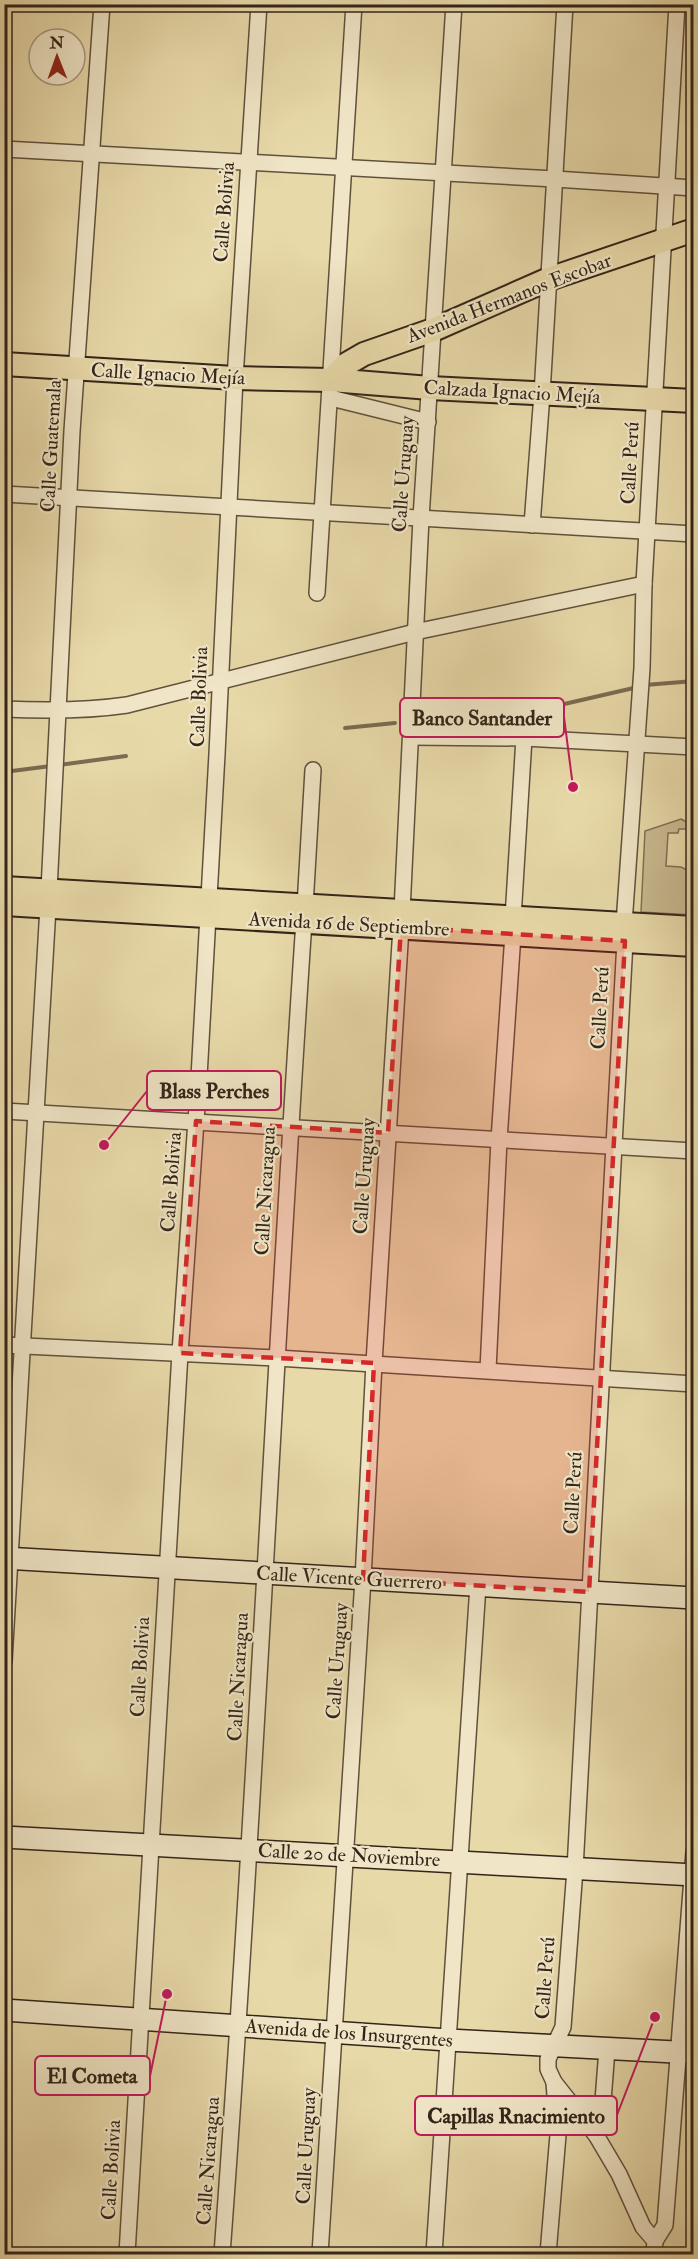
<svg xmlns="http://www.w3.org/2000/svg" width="698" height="2259" font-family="'IM FELL Double Pica',serif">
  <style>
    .green { fill: #c9ba91; stroke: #7e6f55; stroke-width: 1.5 }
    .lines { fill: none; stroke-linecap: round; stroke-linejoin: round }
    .stream { stroke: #7a6b52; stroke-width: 4 }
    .street-casing { stroke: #60513d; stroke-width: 18 }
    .secondary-casing { stroke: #332419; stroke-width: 24 }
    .primary-casing { stroke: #332419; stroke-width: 26 }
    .street { stroke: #f0e6c7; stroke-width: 15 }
    .secondary { stroke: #f0e6c7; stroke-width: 21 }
    .primary { stroke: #e8d9a9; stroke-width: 22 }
    .marked { fill: #d62828; fill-opacity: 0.2; stroke: #d62828; stroke-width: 4.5; stroke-dasharray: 12 8; stroke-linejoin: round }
    .labels { text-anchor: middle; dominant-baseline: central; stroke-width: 4.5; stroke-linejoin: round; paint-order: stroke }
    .street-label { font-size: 20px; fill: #332419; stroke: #f0e6c7 }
    .leader { fill: none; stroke: #c2185b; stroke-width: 2 }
    .callout-dot { fill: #c2185b; stroke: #f0e6c7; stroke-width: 2 }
    .callout { fill: #f0e6c7; stroke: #c2185b; stroke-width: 2 }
    .callout-label { font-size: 21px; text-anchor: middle; font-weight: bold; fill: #332419 }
  </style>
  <rect width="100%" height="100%" fill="#e8d9a9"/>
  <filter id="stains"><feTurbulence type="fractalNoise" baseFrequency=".00333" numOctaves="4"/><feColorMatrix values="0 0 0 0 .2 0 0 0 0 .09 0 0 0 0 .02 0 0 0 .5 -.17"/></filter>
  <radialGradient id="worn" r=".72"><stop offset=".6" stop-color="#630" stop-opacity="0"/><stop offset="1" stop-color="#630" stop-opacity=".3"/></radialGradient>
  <polygon class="green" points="681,819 692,825 693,829 679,829 678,833 668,833 666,866 681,867 687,870 687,874 692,875 691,879 693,880 693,915 641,912 645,831"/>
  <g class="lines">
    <g class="stream">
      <polyline points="645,685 694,681"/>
      <polyline points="534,711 638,687"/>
      <polyline points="345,728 395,723"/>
      <polyline points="59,765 126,756"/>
      <polyline points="4,772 51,766"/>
    </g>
    <defs>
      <g id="street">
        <polyline points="4,149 555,179 694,188"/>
        <polyline points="331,398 428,422"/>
        <polyline points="4,494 694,534"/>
        <polyline points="532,525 542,394 565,4"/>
        <polyline points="317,593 354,4"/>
        <path d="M4,709C46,711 86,711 127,705L415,632L644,584"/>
        <polyline points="411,737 524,738 694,747"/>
        <polyline points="49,890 72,431 102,4"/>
        <polyline points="305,906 313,770"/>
        <polyline points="402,911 421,518 454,4"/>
        <polyline points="513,918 524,738"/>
        <polyline points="624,924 642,668 644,584 677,4"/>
        <polyline points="625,941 575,1869 563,2027 548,2059 548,2069 554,2082 596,2135 619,2174 643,2227 655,2241"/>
        <polyline points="4,1111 694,1151"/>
        <polyline points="4,1345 277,1358 694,1384"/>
        <polyline points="488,1370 499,1140 513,934"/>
        <polyline points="4,1661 48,907"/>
        <polyline points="596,2135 602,2114 607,2049"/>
        <polyline points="127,2254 180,1353 199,1077 217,754 235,378 259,4"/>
        <path d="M222,2254C255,1810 274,1366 304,921"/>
        <polyline points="320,2254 363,1579 374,1363 401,927"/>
        <polyline points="434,2254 478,1585"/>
        <polyline points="548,2254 558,2135 554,2082"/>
        <polyline points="654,2254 655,2241 665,2225 694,1852"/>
      </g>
      <g id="secondary">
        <polyline points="4,1558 694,1598"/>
        <polyline points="4,1837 694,1875"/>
        <polyline points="4,2010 448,2040 694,2053"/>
      </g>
      <g id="primary">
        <polyline points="4,364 235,378 331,380 430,388 694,401"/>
        <polyline points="331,380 345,365 364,354 433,330 549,279 694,230"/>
        <polyline points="4,888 694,928"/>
        <polyline points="4,904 694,945"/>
      </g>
    </defs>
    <use href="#street" class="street-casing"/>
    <use href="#secondary" class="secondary-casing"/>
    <use href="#primary" class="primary-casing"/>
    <use href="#street" class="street"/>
    <use href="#secondary" class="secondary"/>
    <use href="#primary" class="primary"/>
  </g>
  <path class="marked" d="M401,927L625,941L589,1592L363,1579L374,1363L180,1353L196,1121L388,1133Z"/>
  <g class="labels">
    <g class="street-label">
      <text transform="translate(224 212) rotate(-86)">Calle Bolivia</text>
      <text transform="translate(509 298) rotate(-21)">Avenida Hermanos Escobar</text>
      <text transform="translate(168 374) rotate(3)">Calle Ignacio Mejía</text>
      <text transform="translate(512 392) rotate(3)">Calzada Ignacio Mejía</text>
      <text transform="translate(51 446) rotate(-87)">Calle Guatemala</text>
      <text transform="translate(630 463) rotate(-87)">Calle Perú</text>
      <text transform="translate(403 474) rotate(-86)">Calle Uruguay</text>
      <text transform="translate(199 697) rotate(-88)">Calle Bolivia</text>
      <text transform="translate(349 924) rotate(3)">Avenida 16 de Septiembre</text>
      <text transform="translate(600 1008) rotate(-87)">Calle Perú</text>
      <text transform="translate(364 1176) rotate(-86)">Calle Uruguay</text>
      <text transform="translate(171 1182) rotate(-86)">Calle Bolivia</text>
      <text transform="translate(265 1191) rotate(-87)">Calle Nicaragua</text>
      <text transform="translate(573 1493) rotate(-87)">Calle Perú</text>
      <text transform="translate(349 1578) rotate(3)">Calle Vicente Guerrero</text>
      <text transform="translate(337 1661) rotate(-86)">Calle Uruguay</text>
      <text transform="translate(140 1667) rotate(-87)">Calle Bolivia</text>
      <text transform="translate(238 1677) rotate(-87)">Calle Nicaragua</text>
      <text transform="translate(349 1855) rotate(3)">Calle 20 de Noviembre</text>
      <text transform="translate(545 1978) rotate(-86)">Calle Perú</text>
      <text transform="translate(349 2033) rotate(4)">Avenida de los Insurgentes</text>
      <text transform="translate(306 2146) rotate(-87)">Calle Uruguay</text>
      <text transform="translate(208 2161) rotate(-86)">Calle Nicaragua</text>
      <text transform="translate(111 2170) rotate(-87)">Calle Bolivia</text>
    </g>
  </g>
  <path class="leader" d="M573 787L564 717M104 1145L147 1091M167 1994L150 2076M655 2017L617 2115"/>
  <g class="callout-dot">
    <circle cx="573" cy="787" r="6"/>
    <circle cx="104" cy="1145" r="6"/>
    <circle cx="167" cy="1994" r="6"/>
    <circle cx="655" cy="2017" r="6"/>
  </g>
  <g class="callout">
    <rect x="400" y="698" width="164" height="39" rx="6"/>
    <rect x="147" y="1071" width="134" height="39" rx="6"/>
    <rect x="35" y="2056" width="115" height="39" rx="6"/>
    <rect x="415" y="2096" width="202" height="39" rx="6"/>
  </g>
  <g class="callout-label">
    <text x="482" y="725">Banco Santander</text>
    <text x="214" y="1098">Blass Perches</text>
    <text x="92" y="2083">El Cometa</text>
    <text x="516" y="2123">Capillas Rnacimiento</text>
  </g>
  <rect width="698" height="2259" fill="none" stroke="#e8d9a9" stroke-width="24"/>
  <rect x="6" y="6" width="686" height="2247" fill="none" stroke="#332419" stroke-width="3"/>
  <rect x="12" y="12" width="674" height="2235" fill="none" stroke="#332419" stroke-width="1.5"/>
  <g transform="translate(57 57) rotate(359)"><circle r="28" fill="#f0e6c7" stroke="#a49881" stroke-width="1.5"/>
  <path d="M0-4.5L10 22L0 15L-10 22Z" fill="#8f2418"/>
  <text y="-9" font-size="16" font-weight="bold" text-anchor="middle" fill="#332419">N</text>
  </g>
  <rect width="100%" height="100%" filter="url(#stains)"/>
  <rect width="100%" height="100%" fill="url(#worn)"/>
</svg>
